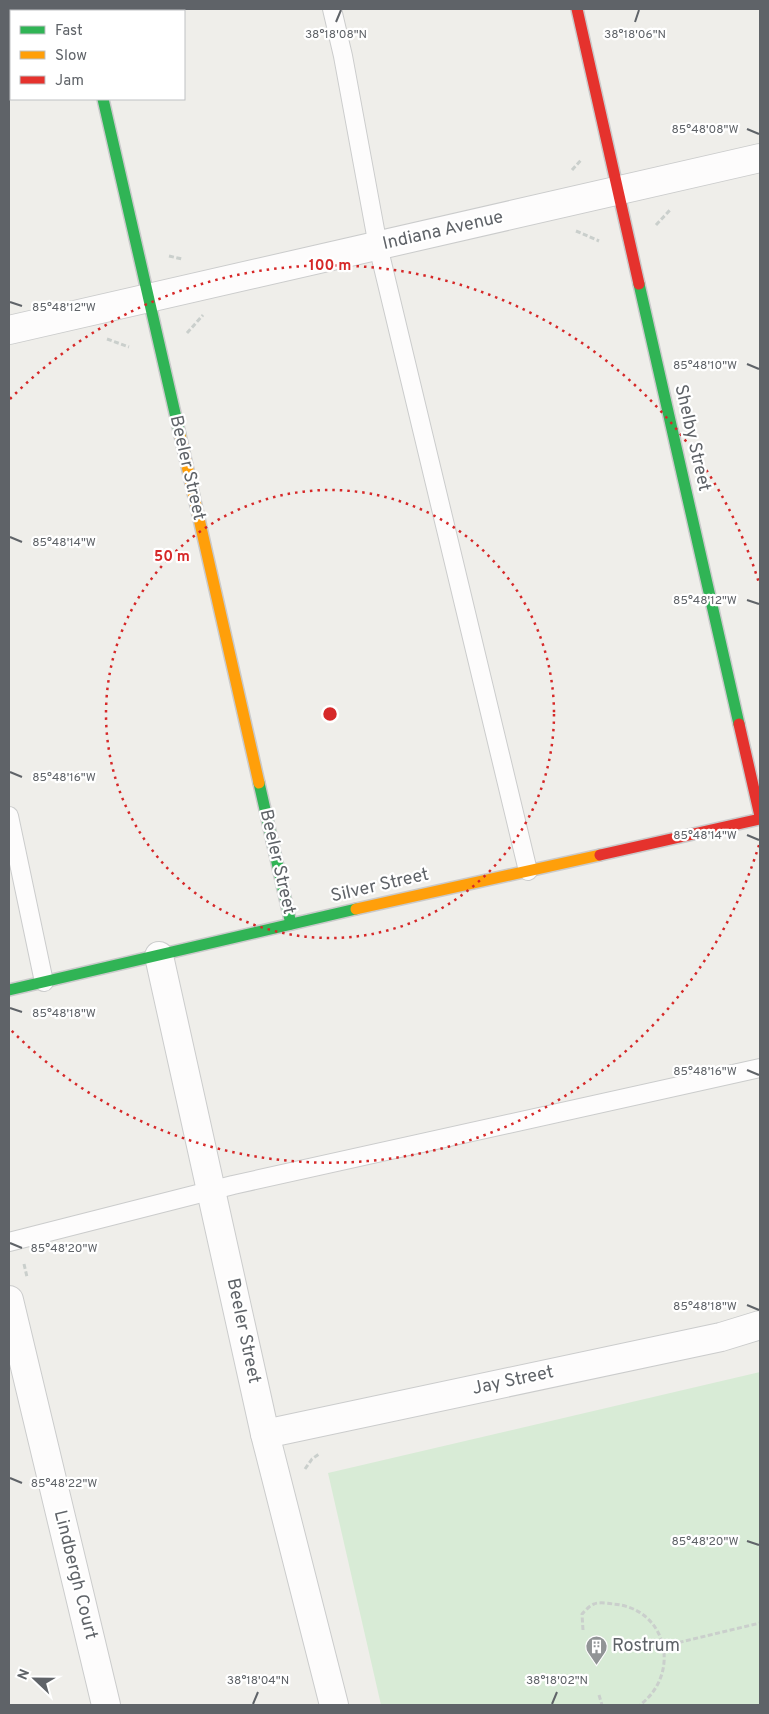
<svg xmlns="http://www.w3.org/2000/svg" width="769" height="1714" font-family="Overpass,sans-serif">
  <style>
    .green { fill: #d8ebd6 }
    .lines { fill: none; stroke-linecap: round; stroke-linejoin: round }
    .lane-casing { stroke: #cbcccc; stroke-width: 20 }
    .street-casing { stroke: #cbcccc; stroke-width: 30 }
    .fast-casing { stroke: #cacacb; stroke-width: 14 }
    .slow-casing { stroke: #cacacb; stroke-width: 14 }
    .jam-casing { stroke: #cacacb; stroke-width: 14 }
    .path { stroke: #cacfcc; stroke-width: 3; stroke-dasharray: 5 2.5; stroke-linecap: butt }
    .lane { stroke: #fdfcfc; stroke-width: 18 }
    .street { stroke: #fdfcfc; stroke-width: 28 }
    .fast { stroke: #30b455; stroke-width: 11 }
    .slow { stroke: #ff9f0a; stroke-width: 11 }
    .jam { stroke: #e5322d; stroke-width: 11 }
    .ticks { fill: none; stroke: #5f6368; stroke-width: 2 }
    .ring { fill: none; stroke: #d62828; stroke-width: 2.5; stroke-dasharray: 2.5 5 }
    .labels { text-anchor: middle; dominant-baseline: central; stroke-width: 4.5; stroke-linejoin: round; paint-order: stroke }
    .street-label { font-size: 18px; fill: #5f6368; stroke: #fff }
    .poi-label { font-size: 18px; fill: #5f6368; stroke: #fff; text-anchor: start }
    .ticks-label { font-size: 12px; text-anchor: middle; fill: #5f6368; stroke: #fff; stroke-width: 4.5; stroke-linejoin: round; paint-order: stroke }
    .centre { fill: #d62828; stroke: #fff; stroke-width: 2.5 }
    .ring-label { font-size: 15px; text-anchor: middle; font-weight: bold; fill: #d62828; stroke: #fff; stroke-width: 4.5; stroke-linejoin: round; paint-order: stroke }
  </style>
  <rect width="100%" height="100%" fill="#efeeea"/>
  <polygon class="green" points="760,1372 760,1705 381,1705 328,1473"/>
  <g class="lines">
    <defs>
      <g id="lane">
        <polyline points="332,9 343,56 378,246 528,871"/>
        <polyline points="9,816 44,982"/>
        <polyline points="9,1242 233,1185 760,1068"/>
      </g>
      <g id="street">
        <polyline points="82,9 83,11"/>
        <polyline points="9,330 760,158"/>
        <polyline points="159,956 265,1434 334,1705"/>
        <polyline points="9,1300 106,1705"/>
        <polyline points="265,1434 721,1337 760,1325"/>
      </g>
      <g id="fast">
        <polyline points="103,99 180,435"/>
        <polyline points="639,284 739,724"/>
        <polyline points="259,783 291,924"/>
        <polyline points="9,990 356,909"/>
      </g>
      <g id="slow">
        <polyline points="180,435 259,783"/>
        <polyline points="356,909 600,855"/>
      </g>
      <g id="jam">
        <polyline points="577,9 639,284"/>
        <polyline points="739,724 760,816"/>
        <polyline points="600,855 760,819"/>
      </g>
    </defs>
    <use href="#lane" class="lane-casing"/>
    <use href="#street" class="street-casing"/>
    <use href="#fast" class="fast-casing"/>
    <use href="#slow" class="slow-casing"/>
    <use href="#jam" class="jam-casing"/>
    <g class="path">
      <polyline points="572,170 581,160"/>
      <polyline points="656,225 670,210"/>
      <polyline points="576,231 599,241"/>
      <polyline points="169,256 182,259"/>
      <polyline points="187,333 203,315"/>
      <polyline points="107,339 129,347"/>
      <polyline points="24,1264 27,1277"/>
      <polyline points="305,1469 312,1459 319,1454"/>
      <path d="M583,1630L582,1614C585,1611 589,1606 594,1604C598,1602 607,1603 613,1604C667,1608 682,1673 640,1705"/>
      <polyline points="664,1646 760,1623"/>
      <polyline points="599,1695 602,1705"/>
    </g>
    <use href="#lane" class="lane"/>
    <use href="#street" class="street"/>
    <use href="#fast" class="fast"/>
    <use href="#slow" class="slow"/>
    <use href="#jam" class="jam"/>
  </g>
  <path class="ticks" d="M336,22L341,10M635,22L639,10M747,129L759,134M10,302L22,306M747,364L759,369M10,537L22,542M747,600L759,604M10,772L22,777M747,835L759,840M10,1008L22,1012M747,1070L759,1075M10,1243L22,1248M747,1305L759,1310M10,1478L22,1483M747,1541L759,1545M253,1704L258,1692M552,1704L557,1692"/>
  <g class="ring">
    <circle cx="330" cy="714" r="224"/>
    <path d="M759 845A449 449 0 0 1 10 1029M10 399A449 449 0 0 1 759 583"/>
  </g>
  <defs>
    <symbol id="building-pin" viewBox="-11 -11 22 30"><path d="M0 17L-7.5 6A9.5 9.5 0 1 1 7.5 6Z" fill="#919496" stroke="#fff"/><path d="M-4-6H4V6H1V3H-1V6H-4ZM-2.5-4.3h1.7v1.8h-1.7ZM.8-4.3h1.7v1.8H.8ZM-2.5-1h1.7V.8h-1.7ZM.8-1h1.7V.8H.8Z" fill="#fff"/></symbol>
  </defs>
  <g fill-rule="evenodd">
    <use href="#building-pin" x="584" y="1634" width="25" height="34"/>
  </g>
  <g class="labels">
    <g class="street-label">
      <text transform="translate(443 231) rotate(-13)">Indiana Avenue</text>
      <text transform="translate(692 438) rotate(77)">Shelby Street</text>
      <text transform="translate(187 468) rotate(77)">Beeler Street</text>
      <text transform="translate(277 862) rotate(77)">Beeler Street</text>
      <text transform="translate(380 886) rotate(-13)">Silver Street</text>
      <text transform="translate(243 1331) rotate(78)">Beeler Street</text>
      <text transform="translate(513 1381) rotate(-12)">Jay Street</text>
      <text transform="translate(75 1575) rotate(76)">Lindbergh Court</text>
    </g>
    <g class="poi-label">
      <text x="612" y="1646">Rostrum</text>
    </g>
  </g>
  <g class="ticks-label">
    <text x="635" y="38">38°18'06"N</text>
    <text x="336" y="38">38°18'08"N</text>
    <text x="705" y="133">85°48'08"W</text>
    <text x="64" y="311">85°48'12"W</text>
    <text x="705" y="369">85°48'10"W</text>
    <text x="64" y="546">85°48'14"W</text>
    <text x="705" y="604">85°48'12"W</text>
    <text x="64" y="781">85°48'16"W</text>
    <text x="705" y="839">85°48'14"W</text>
    <text x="64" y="1017">85°48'18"W</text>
    <text x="705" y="1075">85°48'16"W</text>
    <text x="64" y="1252">85°48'20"W</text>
    <text x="705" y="1310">85°48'18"W</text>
    <text x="64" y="1487">85°48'22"W</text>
    <text x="705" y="1545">85°48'20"W</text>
    <text x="258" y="1684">38°18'04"N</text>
    <text x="557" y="1684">38°18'02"N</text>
  </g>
  <circle cx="330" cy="714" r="8" class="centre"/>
  <g class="ring-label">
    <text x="330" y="270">100 m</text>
    <text x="172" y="561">50 m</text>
  </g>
  <rect width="769" height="1714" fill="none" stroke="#5f6368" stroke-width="20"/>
  <rect x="10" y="10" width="175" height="90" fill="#ffffff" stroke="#bfc1c3"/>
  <rect x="20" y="26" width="25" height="8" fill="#30b455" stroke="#bfc1c3"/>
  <text x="55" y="35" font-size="15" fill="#5f6368">Fast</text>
  <rect x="20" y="51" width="25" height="8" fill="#ff9f0a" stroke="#bfc1c3"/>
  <text x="55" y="60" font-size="15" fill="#5f6368">Slow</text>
  <rect x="20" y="76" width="25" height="8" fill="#e5322d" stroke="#bfc1c3"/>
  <text x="55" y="85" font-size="15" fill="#5f6368">Jam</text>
  <g transform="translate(35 1679) rotate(292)" stroke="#ffffff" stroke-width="4" paint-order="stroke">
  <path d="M0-4L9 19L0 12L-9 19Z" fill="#5f6368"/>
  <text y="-8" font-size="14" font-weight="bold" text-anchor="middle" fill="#5f6368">N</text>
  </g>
</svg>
